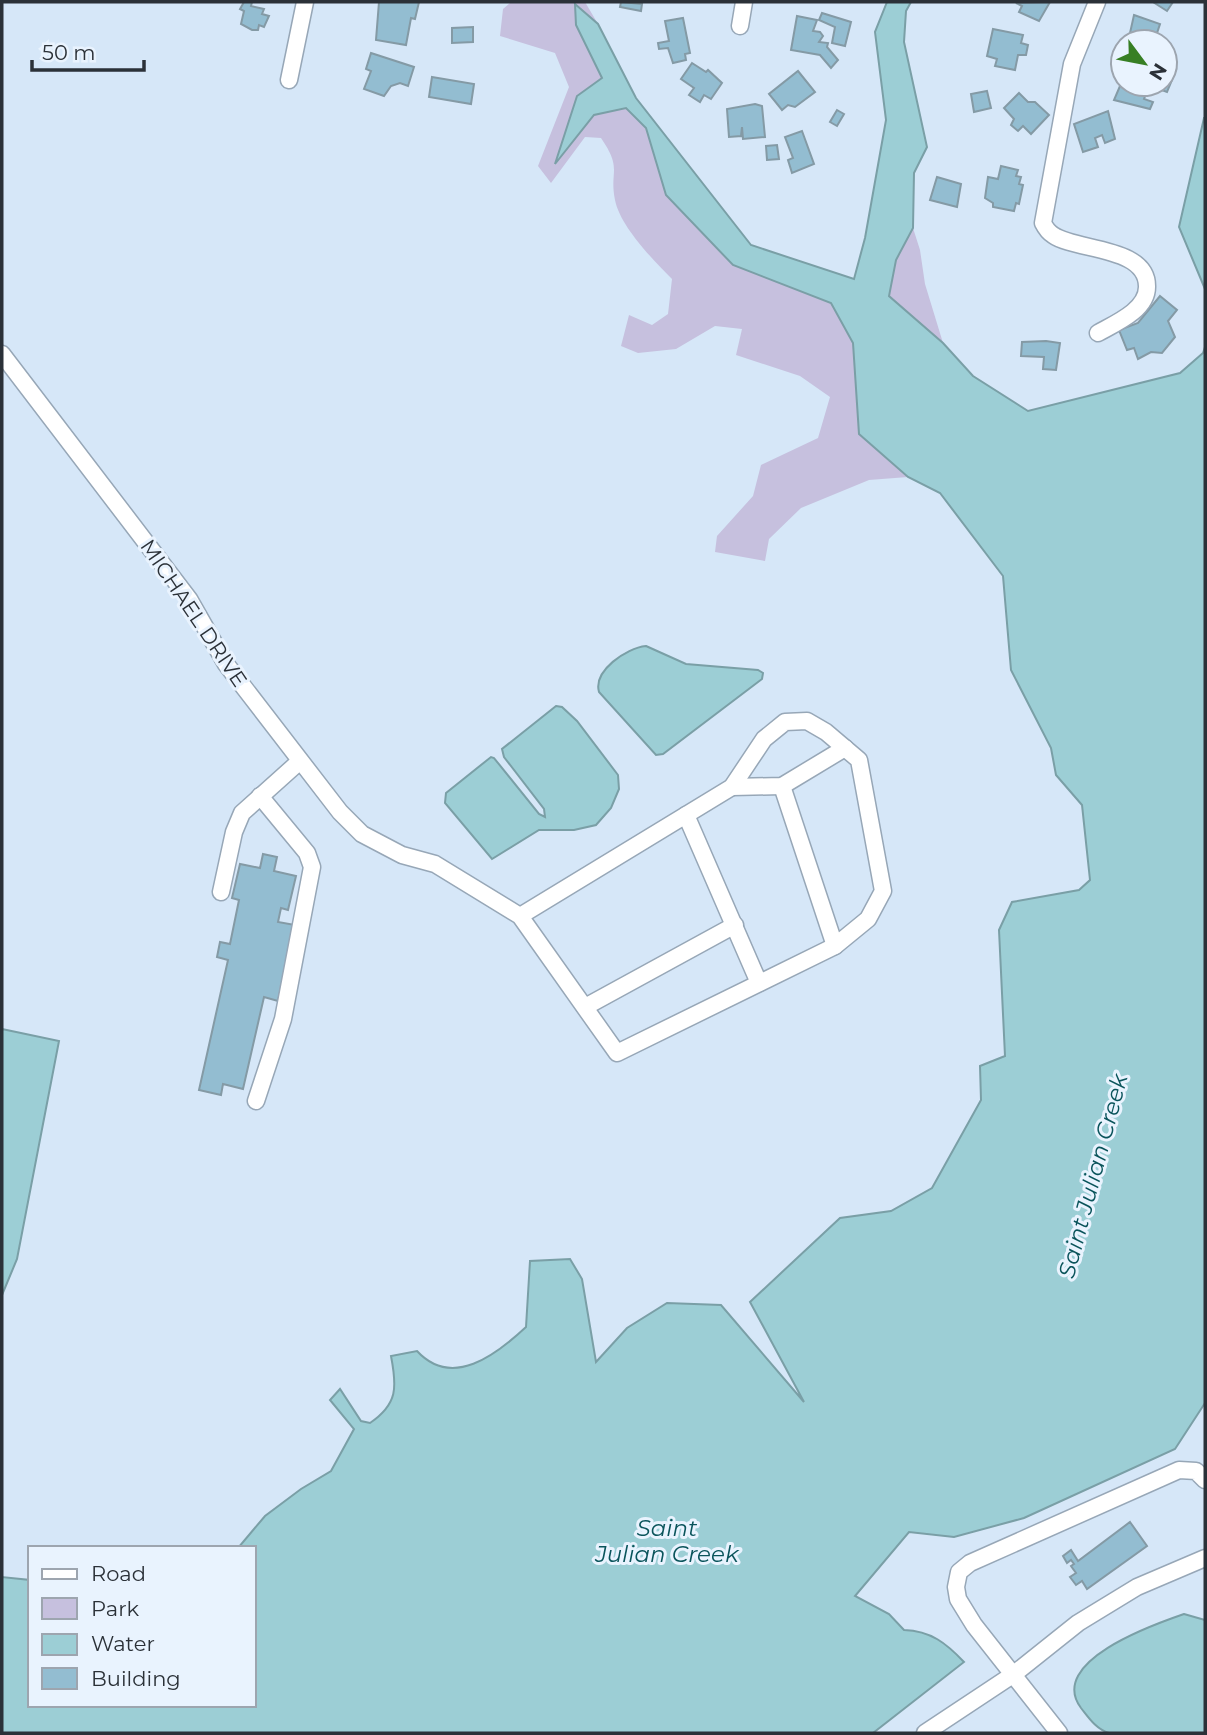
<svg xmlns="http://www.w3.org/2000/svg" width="1207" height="1735" font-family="Montserrat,sans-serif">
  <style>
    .green { fill: #c6c0de }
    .water { fill: #9cced5; stroke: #7a9fa6; stroke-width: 2 }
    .building { fill: #93bdd1; stroke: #849aa5; stroke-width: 2 }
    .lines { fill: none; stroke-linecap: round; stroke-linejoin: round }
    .minor-casing { stroke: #97a7b7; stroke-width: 19 }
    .minor { stroke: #fff; stroke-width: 16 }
    .labels { text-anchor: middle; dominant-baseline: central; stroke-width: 6; stroke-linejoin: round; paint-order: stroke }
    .street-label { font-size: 21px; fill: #2b3138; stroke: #e9f3fe }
    .water-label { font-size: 23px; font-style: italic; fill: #0a545b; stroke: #e9f3fe }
  </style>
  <rect width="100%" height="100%" fill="#d6e7f8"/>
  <g class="green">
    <path d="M511,2H585L598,24L575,6L576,25L602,78L556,162L594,115L626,108L646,128L666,195L733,265L831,303L853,343L859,434L908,477L869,480L801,508L769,539L765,561L715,552L717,536L753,496L761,465L818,438L830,397L800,376L736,355L742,329L715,326L676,349L638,353L621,346L629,315L652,325L668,314L672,279C653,260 620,226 615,200C609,170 623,170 601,138L585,137L551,183L538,166L569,87L555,53L500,36L503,9Z"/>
    <polygon points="913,228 920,250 925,284 943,343 888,295 896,260"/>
  </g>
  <g class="water">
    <path d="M887,2H911L906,11L904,42L927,147L914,173L913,228L896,260L889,296L943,343L973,376L1028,411L1180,373L1203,353L1205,347V1403L1175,1449L1024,1518L954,1537L909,1532L855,1596L889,1614L904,1630C931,1631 946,1643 964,1662L873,1733H2V1577L30,1580V1705H254V1548H238L265,1516L301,1489L331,1471L354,1429L330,1400L340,1389L361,1421L370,1423C398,1404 397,1387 391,1356L417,1351C452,1389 496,1355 526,1327L530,1261L570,1259L582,1279L596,1362L627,1328L667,1303L721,1305L804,1402L750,1302L840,1218L891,1211L932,1188L981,1100L980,1066L1005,1056L999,930L1012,902L1079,890L1090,880L1082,805L1056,775L1051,748L1011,670L1003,576L940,493L908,477L859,434L853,343L831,303L733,265L666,195L646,128L626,108L594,115L555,164L577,96L602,78L576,25L575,4L598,24L636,98L751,245L854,279L865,238L886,120L875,32Z"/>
    <polygon points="1204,118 1205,118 1205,289 1179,227"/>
    <path d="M646,646L686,664L758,670L763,673L762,679L663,754L656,755L599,692C593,671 626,648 646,646Z"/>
    <polygon points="556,706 562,707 577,721 618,775 619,789 611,808 596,825 574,830 539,830 492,859 445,803 446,793 491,757 494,758 539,814 545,817 544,809 504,757 502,749"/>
    <polygon points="2,1029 59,1041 17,1259 2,1295"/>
    <path d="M1184,1614L1205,1620V1733C1184,1733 1125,1735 1109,1733C1096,1729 1089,1718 1081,1708C1047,1662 1152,1625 1184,1614Z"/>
  </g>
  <g class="building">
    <polygon points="244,2 252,2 251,6 264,9 262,14 269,16 264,27 259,25 258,30 252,30 241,24 244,11 240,9"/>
    <polygon points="379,2 419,2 415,19 411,18 406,45 376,40"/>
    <polygon points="621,2 642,4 641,11 620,7"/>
    <polygon points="1050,2 1039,21 1019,12 1022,6 1016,3"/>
    <polygon points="1153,2 1173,2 1167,11"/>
    <polygon points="822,13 851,22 845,46 832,43 835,27 819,20"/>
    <polygon points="1134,15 1160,24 1154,42 1128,42"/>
    <polygon points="797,16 817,20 813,31 820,32 823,36 819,42 828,43 827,47 838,60 831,68 820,55 791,50"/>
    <polygon points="683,18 690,53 685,54 686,60 673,63 668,48 659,49 658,43 669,41 665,21"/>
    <polygon points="473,27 473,42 452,43 452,28"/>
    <polygon points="993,29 1023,35 1021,43 1028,45 1026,55 1018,55 1015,70 995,66 997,59 987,56"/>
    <polygon points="371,53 414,67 408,86 400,83 391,86 384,96 364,89 371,71 366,69"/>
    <polygon points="692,63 706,72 708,70 722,83 711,99 704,95 700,102 689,95 694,88 681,79"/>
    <polygon points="798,71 815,92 795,107 788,105 782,110 769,94"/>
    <polygon points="432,77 474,84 471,104 429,97"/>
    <polygon points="1165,78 1172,80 1167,92 1151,86 1165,84"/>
    <polygon points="1123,79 1123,84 1144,84 1143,87 1148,89 1144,99 1153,102 1150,109 1114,100"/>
    <polygon points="987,91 991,108 974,112 971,94"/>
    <polygon points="1019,93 1028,102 1035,102 1049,115 1031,134 1023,126 1018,131 1011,125 1014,119 1004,108"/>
    <polygon points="755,104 762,106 765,137 743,139 742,127 741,136 729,137 727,109"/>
    <polygon points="837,110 844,114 837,126 830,122"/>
    <polygon points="1108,111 1115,139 1105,143 1102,135 1095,138 1098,147 1083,152 1074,124"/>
    <polygon points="802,131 814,164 792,173 788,160 793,158 785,137"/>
    <polygon points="777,145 779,159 767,160 766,146"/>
    <polygon points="1001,166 1018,170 1016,176 1021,177 1019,184 1023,185 1019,204 1016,203 1014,211 993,207 993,203 985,198 988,177 998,179"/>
    <polygon points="937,177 961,184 957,207 930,200"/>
    <polygon points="1160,296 1177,310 1168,321 1175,337 1162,353 1151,352 1138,359 1134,348 1127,350 1119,330 1138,323"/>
    <polygon points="1046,341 1060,343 1056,370 1043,369 1044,357 1021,356 1022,342"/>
    <polygon points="263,854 277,857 274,871 296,876 288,910 281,908 278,922 295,925 278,1001 264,997 243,1089 223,1084 221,1095 199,1090 228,960 217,957 220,942 230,944 239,900 232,898 240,864 260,868"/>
    <polygon points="1130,1522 1147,1546 1087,1589 1082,1581 1076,1585 1070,1577 1076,1573 1071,1566 1074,1564 1071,1560 1067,1563 1063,1556 1071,1550 1078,1561"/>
  </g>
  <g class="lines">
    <defs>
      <g id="minor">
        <path d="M1097,2L1072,64L1043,223C1045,227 1048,232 1053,235C1075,251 1148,246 1147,287C1147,310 1116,323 1098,333"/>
        <polyline points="740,26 744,2"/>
        <polyline points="289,80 305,2"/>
        <polyline points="2,354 189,599 226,664 340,812 362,834 402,855 435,864 520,916 732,787 764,739 785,722 807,721 826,732 859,760 883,891 868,919 835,946 617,1053 520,916"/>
        <polyline points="782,786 835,946"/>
        <polyline points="732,787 782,786 845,748"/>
        <polyline points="686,815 759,983"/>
        <polyline points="221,892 234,832 242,813 300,761"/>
        <polyline points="585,1007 735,925"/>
        <polyline points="256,1101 283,1019 312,867 307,853 260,796"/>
        <polyline points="925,1733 1014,1674 1078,1623 1137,1587 1205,1558"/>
        <polyline points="1059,1733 974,1625 958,1599 956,1587 959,1572 970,1563 1179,1470 1196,1471 1205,1480"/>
      </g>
    </defs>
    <use href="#minor" class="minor-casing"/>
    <use href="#minor" class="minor"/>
  </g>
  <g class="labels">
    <g class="street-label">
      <text transform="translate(194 613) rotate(56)">MICHAEL DRIVE</text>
    </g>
    <g class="water-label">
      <text transform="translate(1093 1176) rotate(-75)">Saint Julian Creek</text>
      <text x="667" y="1528">Saint<tspan x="667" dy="26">Julian Creek</tspan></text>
    </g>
  </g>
  <rect width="1207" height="1735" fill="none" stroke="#2b3138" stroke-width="7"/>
  <rect x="28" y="1546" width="228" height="161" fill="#e9f3fe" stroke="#9da5af" stroke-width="2"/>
  <rect x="42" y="1569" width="35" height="10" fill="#ffffff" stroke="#9da5af" stroke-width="2"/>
  <text x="91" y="1581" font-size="21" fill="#2b3138">Road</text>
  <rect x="42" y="1598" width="35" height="21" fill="#c6c0de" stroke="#9da5af" stroke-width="2"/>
  <text x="91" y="1616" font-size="21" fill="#2b3138">Park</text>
  <rect x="42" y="1634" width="35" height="21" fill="#9cced5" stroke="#9da5af" stroke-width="2"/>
  <text x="91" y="1651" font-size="21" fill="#2b3138">Water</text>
  <rect x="42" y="1668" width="35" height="21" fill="#93bdd1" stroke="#9da5af" stroke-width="2"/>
  <text x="91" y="1686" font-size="21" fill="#2b3138">Building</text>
  <g transform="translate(1144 63) rotate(122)"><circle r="33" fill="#e9f3fe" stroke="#9da5af" stroke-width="2"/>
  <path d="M0-5L12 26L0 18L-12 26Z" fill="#377f24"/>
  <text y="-10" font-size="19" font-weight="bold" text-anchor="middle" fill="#2b3138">N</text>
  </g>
  <path d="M32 60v10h112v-10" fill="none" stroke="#2b3138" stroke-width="3.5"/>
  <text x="42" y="60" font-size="21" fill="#2b3138" stroke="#e9f3fe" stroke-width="5" paint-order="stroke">50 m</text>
</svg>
